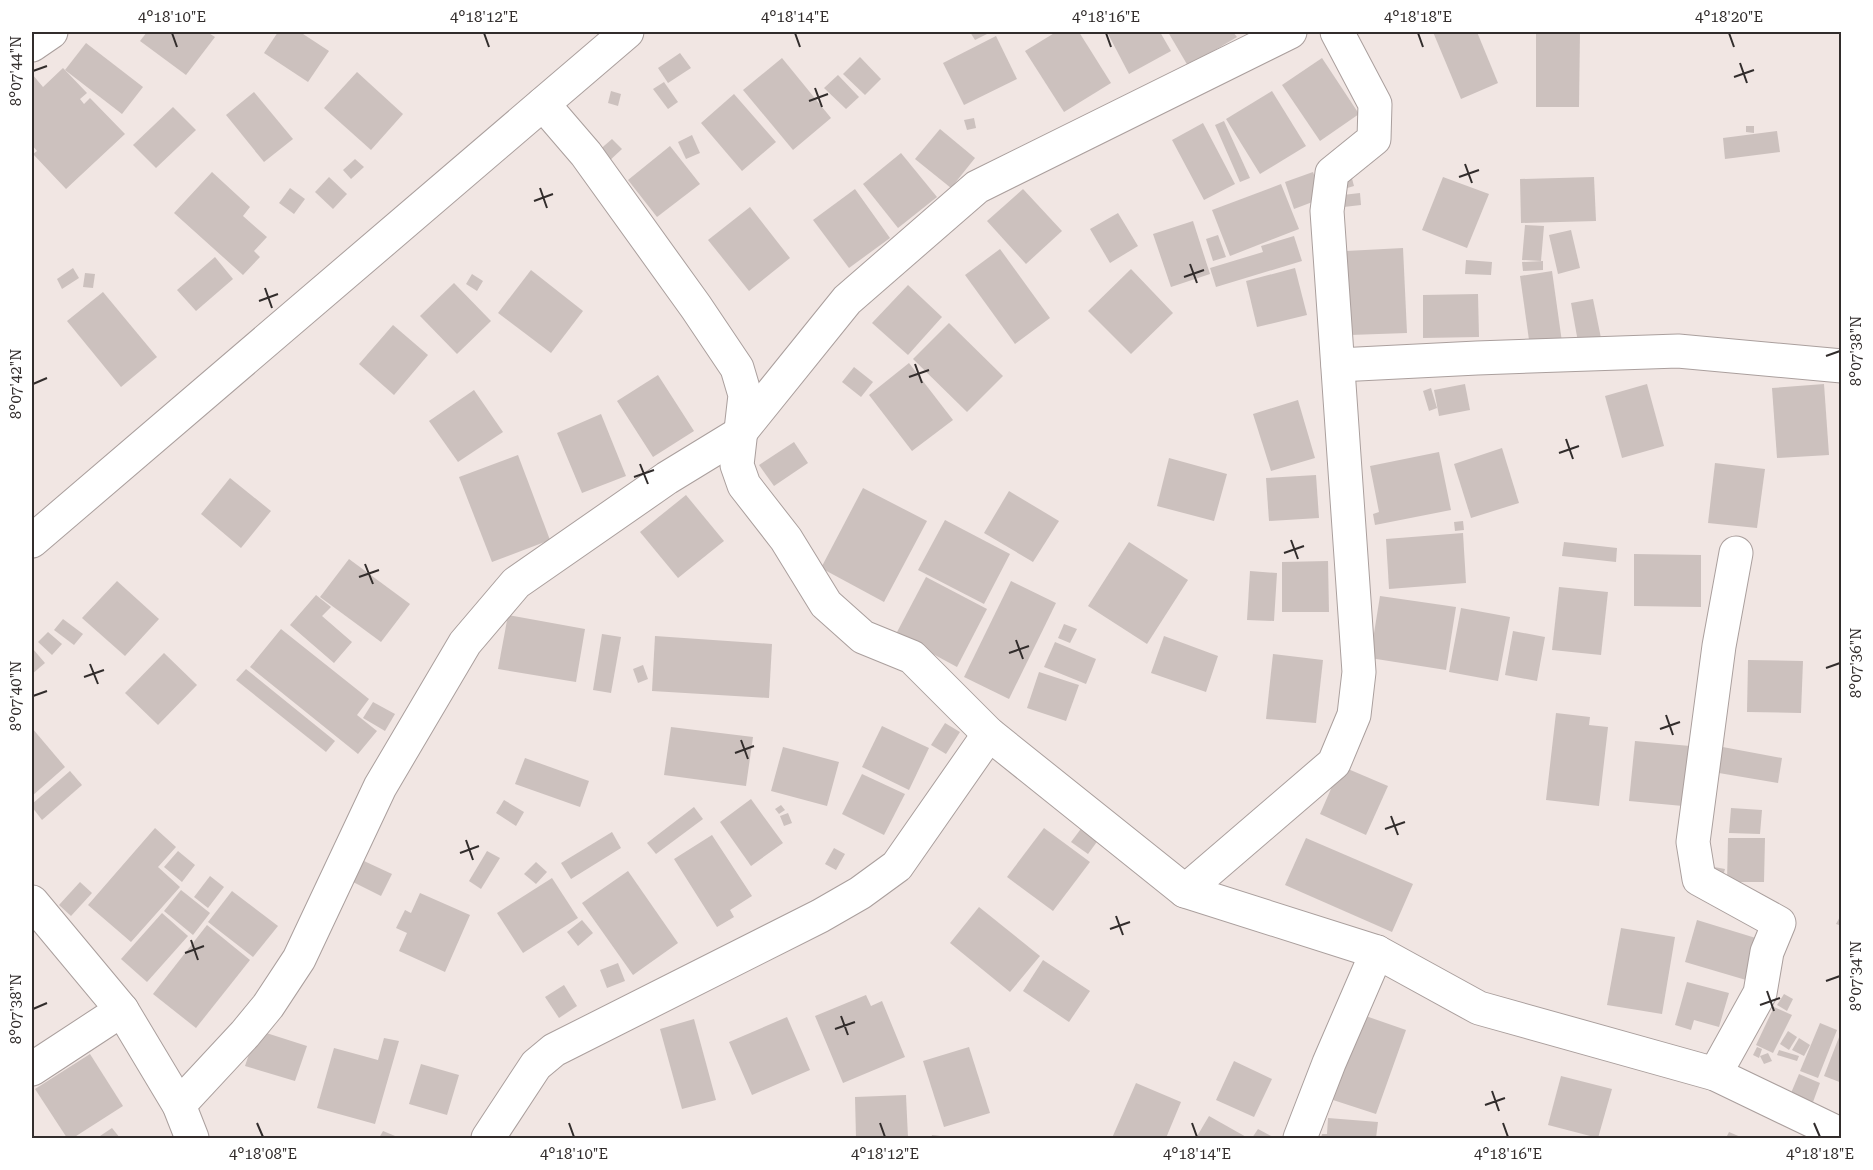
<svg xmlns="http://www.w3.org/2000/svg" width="1873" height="1170" font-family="'Roboto Serif',serif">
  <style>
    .building { fill: #ccc1be }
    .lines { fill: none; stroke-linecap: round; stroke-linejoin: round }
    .minor-casing { stroke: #aa9f9d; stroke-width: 35 }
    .secondary-casing { stroke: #aa9f9d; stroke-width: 35 }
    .minor { stroke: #fff; stroke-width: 33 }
    .secondary { stroke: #fff; stroke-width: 33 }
    .ticks { fill: none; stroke: #322d2c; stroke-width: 2 }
    .neatline { fill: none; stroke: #322d2c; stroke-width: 2 }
    .ticks-label { font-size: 15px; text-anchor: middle; fill: #322d2c }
  </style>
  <rect width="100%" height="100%" fill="#f1e6e3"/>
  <g class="building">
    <polygon points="147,32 207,32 215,37 186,75 140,41"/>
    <polygon points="278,32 300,32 329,51 308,82 264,53"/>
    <polygon points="970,32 991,32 975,40"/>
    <polygon points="1056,32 1079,32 1111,83 1064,112 1025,51"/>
    <polygon points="1107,32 1160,32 1171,51 1129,74"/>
    <polygon points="1168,32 1233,32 1237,37 1188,66"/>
    <polygon points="1433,32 1477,32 1498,83 1461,99"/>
    <polygon points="1536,32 1580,32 1579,107 1536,107"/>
    <polygon points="996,36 1017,79 964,105 943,63"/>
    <polygon points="86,43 143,87 122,114 65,70"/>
    <polygon points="680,53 691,68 668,83 658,68"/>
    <polygon points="860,57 881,79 865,95 843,74"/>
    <polygon points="782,58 831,118 793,150 743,90"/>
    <polygon points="1322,58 1359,114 1320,141 1282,85"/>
    <polygon points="63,68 87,93 80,99 84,104 90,98 125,134 66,189 33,154 37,151 32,145 32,74 43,87"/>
    <polygon points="357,72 403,114 371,150 324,108"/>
    <polygon points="838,75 859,97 846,109 824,88"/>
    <polygon points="664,82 678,102 668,109 653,89"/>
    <polygon points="611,91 621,94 618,106 608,103"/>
    <polygon points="1272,91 1306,146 1260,174 1226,119"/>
    <polygon points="254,92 293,139 264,162 226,115"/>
    <polygon points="734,94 776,142 742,171 701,123"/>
    <polygon points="173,107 196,130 156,168 133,145"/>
    <polygon points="974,118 976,128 967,130 964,120"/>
    <polygon points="1224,121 1250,178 1240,182 1215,125"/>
    <polygon points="1203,123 1235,184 1204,200 1172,140"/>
    <polygon points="1746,126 1754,126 1754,133 1746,132"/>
    <polygon points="940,129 975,158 951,188 915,159"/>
    <polygon points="1777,131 1780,152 1725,159 1723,138"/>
    <polygon points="692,135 700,153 686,159 678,142"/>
    <polygon points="612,139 622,149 607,163 597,152"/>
    <polygon points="670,146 700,184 657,217 628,180"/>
    <polygon points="901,153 937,197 898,228 863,184"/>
    <polygon points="355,159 364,167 351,179 343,170"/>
    <polygon points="1350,171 1354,186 1337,191"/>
    <polygon points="212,172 250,207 243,216 267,237 254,251 260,257 243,275 174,213"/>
    <polygon points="1313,172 1323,198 1294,209 1285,182"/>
    <polygon points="329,177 347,194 333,209 315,192"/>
    <polygon points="1443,177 1489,194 1467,248 1422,230"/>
    <polygon points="1594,177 1596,221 1521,223 1520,179"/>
    <polygon points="1281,184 1299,229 1230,256 1212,210"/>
    <polygon points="290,188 305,199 294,214 279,203"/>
    <polygon points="855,189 890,238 849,268 813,220"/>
    <polygon points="1023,189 1062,231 1026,264 987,221"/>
    <polygon points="1360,193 1361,205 1335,208 1334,196"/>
    <polygon points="750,207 790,258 749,291 708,240"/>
    <polygon points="1118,213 1138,246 1110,263 1090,229"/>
    <polygon points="1193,221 1210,274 1171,287 1153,234"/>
    <polygon points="1525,225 1544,226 1541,261 1522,260"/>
    <polygon points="1571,230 1580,268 1558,274 1549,235"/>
    <polygon points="1218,235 1226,257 1213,261 1206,239"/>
    <polygon points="1294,236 1302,261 1216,287 1210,268 1263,252 1261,246"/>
    <polygon points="1403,248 1407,333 1350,335 1346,251"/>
    <polygon points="1000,249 1050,318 1015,344 965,275"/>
    <polygon points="215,257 233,279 196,311 177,290"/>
    <polygon points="1466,260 1492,262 1491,275 1465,274"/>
    <polygon points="1543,261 1543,270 1523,271 1522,262"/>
    <polygon points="73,268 79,278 62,289 57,279"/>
    <polygon points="1295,268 1307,315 1257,327 1246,281"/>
    <polygon points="1131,269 1173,313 1131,354 1088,311"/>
    <polygon points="531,270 583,311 551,353 498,313"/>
    <polygon points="1552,271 1562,342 1530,347 1520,276"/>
    <polygon points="85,273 95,274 93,288 83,287"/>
    <polygon points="472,274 483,281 477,291 466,284"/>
    <polygon points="454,283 491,321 457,354 420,316"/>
    <polygon points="908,285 942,317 908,355 872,323"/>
    <polygon points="103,292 157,357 121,387 67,321"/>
    <polygon points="1478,294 1479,337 1423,338 1423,295"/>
    <polygon points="1593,299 1601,338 1578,342 1571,303"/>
    <polygon points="949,323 1003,376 967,412 913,359"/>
    <polygon points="393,325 428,355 394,395 359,364"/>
    <polygon points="909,363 953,420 912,451 869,395"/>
    <polygon points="854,367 873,382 861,397 842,382"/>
    <polygon points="658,375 694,431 653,457 617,401"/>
    <polygon points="1465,384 1470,410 1439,416 1434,390"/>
    <polygon points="1647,384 1664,446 1622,458 1605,396"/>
    <polygon points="1824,384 1829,455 1777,458 1772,388"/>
    <polygon points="1431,388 1437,408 1429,411 1423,391"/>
    <polygon points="474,390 503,432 458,462 429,421"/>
    <polygon points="1298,400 1315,458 1271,471 1253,414"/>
    <polygon points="601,414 626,476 582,493 557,433"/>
    <polygon points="794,442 808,463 774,486 759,465"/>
    <polygon points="1502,448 1519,503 1471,518 1454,464"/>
    <polygon points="1439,452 1451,510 1375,525 1373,514 1379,512 1370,466"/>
    <polygon points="518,455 550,540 492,562 459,477"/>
    <polygon points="1169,458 1227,474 1214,521 1157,506"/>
    <polygon points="1715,463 1765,469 1757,528 1708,523"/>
    <polygon points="1316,475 1319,518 1269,521 1266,478"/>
    <polygon points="230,478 271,511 241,548 201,514"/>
    <polygon points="863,488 927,521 884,602 821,568"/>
    <polygon points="1009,491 1059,521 1033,562 984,533"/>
    <polygon points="686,495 724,541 678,578 640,532"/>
    <polygon points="945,520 1010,554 984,604 918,570"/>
    <polygon points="1463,521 1464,530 1455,531 1454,522"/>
    <polygon points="1463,533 1466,583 1389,589 1386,539"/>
    <polygon points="1129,542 1188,580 1147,644 1088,606"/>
    <polygon points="1564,542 1617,548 1616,562 1562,556"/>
    <polygon points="1634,554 1701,555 1701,607 1634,606"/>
    <polygon points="349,559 410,604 381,642 320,597"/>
    <polygon points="1328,561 1329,612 1282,612 1282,562"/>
    <polygon points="1250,571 1277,573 1274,621 1247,620"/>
    <polygon points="926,577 987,609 957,667 896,634"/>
    <polygon points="117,581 159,619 125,656 82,618"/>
    <polygon points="1011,581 1056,603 1009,699 964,677"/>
    <polygon points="1559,587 1608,592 1601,655 1552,650"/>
    <polygon points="316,595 331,607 322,616 352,642 334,663 290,625"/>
    <polygon points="1380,596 1456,607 1446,670 1370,658"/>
    <polygon points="1461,608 1510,617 1498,681 1449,672"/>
    <polygon points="508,615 585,629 576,682 498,669"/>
    <polygon points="63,619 83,634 74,645 54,630"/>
    <polygon points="1064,624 1077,629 1070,643 1058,638"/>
    <polygon points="281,629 369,699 357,715 377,731 358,754 250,667"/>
    <polygon points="1513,631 1545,637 1537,681 1505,675"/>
    <polygon points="48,632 62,644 52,655 38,642"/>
    <polygon points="602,634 621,637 611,693 593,690"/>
    <polygon points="655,636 772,644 769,698 652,691"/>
    <polygon points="1164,636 1218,656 1206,692 1151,673"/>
    <polygon points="1055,642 1096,659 1086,684 1044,667"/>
    <polygon points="33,649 45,663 32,674 32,650"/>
    <polygon points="164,653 197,685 158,725 125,693"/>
    <polygon points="1273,654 1323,660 1316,723 1266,719"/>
    <polygon points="1748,660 1803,661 1801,713 1747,712"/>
    <polygon points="643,665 648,679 638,683 633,669"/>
    <polygon points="246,669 335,741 326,752 236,680"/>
    <polygon points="1039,672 1079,685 1066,721 1027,708"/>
    <polygon points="373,702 395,714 385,731 363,718"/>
    <polygon points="1556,713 1590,717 1589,725 1608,727 1599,806 1546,800"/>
    <polygon points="945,723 960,732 946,754 931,745"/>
    <polygon points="882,726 929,748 909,790 862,767"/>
    <polygon points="671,727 753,737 746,786 664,775"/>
    <polygon points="32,728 65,767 32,796"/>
    <polygon points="1635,741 1690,746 1683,806 1629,801"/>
    <polygon points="1712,745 1782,758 1778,783 1707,771"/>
    <polygon points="783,747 839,762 827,806 771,791"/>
    <polygon points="525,758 589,781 580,807 515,784"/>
    <polygon points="1341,766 1388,786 1366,835 1320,814"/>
    <polygon points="70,771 82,785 42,820 32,807 32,804"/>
    <polygon points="862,774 905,794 884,835 842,814"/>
    <polygon points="751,799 783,843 751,866 720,822"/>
    <polygon points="504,800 524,812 516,826 496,813"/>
    <polygon points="781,805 785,810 779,814 775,809"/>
    <polygon points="694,807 703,819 656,854 647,843"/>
    <polygon points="1731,808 1762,810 1760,834 1729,833"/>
    <polygon points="788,813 792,823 784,826 780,816"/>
    <polygon points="1083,826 1099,839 1088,854 1071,842"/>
    <polygon points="155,828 176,847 158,867 180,887 131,942 88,905"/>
    <polygon points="1044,828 1090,862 1053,911 1007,877"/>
    <polygon points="612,832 621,848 571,879 561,863"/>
    <polygon points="712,835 752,896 730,910 734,917 717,927 674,859"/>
    <polygon points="1306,838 1413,884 1392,932 1285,885"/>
    <polygon points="1728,838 1765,838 1764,882 1727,882"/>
    <polygon points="834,848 845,854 836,870 825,864"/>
    <polygon points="178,851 195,865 182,882 164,867"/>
    <polygon points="487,851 500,858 481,889 469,881"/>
    <polygon points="364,861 392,874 381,896 353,882"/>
    <polygon points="536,862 547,872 536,884 524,874"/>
    <polygon points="1714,867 1725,869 1722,880 1712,879"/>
    <polygon points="628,871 678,943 633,975 582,903"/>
    <polygon points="210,876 224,887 208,908 194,897"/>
    <polygon points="552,878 578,918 523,953 497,913"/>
    <polygon points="80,882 92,893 71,916 59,905"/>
    <polygon points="181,890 210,913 193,935 164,911"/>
    <polygon points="232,891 278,926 253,957 208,922"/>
    <polygon points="420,893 470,915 445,972 399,951 407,933 396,928 405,910 411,913"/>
    <polygon points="979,907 1040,956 1010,992 950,943"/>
    <polygon points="162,913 188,936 147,982 121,959"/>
    <polygon points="1842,913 1842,926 1836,924"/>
    <polygon points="582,920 593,933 578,946 567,932"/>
    <polygon points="1697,920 1759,939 1746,980 1685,962"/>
    <polygon points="207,925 250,960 196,1028 153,994"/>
    <polygon points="1621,928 1675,937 1662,1014 1607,1005"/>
    <polygon points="1043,960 1090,991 1069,1022 1023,991"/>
    <polygon points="618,963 625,981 607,988 600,970"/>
    <polygon points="1687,982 1729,993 1719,1027 1694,1020 1691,1030 1675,1025"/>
    <polygon points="564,985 577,1006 559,1018 545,997"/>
    <polygon points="1784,994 1793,999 1787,1011 1777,1005"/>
    <polygon points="866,995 871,1006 882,1001 905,1057 843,1083 815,1016"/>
    <polygon points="1774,1007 1792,1015 1773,1053 1756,1045"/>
    <polygon points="1360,1014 1406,1030 1376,1114 1330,1099"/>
    <polygon points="787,1017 810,1070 752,1095 729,1042"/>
    <polygon points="694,1019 716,1100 682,1109 660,1029"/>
    <polygon points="1820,1023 1837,1030 1818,1078 1800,1071"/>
    <polygon points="257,1030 307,1046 295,1081 245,1066"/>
    <polygon points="1788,1031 1797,1037 1789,1050 1780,1044"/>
    <polygon points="1841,1032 1842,1032 1842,1083 1824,1076"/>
    <polygon points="384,1038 399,1041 375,1124 317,1108 334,1048 378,1060"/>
    <polygon points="1799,1038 1810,1045 1804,1056 1792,1050"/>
    <polygon points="969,1047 990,1113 944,1127 923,1061"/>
    <polygon points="1757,1047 1762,1049 1759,1058 1753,1055"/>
    <polygon points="1779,1050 1799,1056 1797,1061 1777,1055"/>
    <polygon points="1768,1053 1772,1061 1764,1064 1760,1056"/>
    <polygon points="90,1054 123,1106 73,1138 67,1138 35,1089"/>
    <polygon points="1234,1061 1272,1079 1254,1117 1216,1100"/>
    <polygon points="421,1064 459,1075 447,1115 409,1104"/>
    <polygon points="1799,1074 1820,1083 1813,1102 1791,1093"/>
    <polygon points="1561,1076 1612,1089 1598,1138 1548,1125"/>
    <polygon points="1136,1083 1181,1102 1166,1138 1112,1138"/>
    <polygon points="906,1095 908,1138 856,1138 855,1097"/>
    <polygon points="1209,1116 1248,1138 1196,1138"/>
    <polygon points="1328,1118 1378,1122 1376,1138 1321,1138 1322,1134 1327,1134"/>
    <polygon points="112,1128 120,1138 97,1138"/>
    <polygon points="1258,1129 1275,1138 1252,1138"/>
    <polygon points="383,1131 400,1138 379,1138"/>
    <polygon points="1729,1132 1743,1138 1726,1138"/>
    <polygon points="932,1135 949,1137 949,1138 931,1138"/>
  </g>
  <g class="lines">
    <defs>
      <g id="minor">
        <polyline points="32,45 51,32"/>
        <polyline points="543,104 586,154 696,307 737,368 745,395 737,465 744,485 786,539 826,604 863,637 912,657 989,734 1185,891 1377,952 1479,1008 1715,1074 1842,1135"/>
        <polyline points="1338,365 1477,358 1678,351 1842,366"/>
        <polyline points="1185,891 1334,763 1354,715 1359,672 1327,211 1332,173 1374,139 1375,104 1337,32"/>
        <polyline points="32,902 122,1010 179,1105 192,1138"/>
        <polyline points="32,1069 122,1010"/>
        <polyline points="1715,1074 1760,993 1767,952 1779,923 1699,879 1693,842 1719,646 1736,553"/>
        <polyline points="179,1105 245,1034 268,1006 299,959 380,787 465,643 516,583 667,478 739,434 847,300 977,187 1290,32"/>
        <polyline points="488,1138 536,1065 554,1050 820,916 860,893 897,866 989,734"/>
        <polyline points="1300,1138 1329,1063 1377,952"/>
      </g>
      <polyline id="secondary" points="32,541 627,32"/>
    </defs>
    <use href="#minor" class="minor-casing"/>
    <use href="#secondary" class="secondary-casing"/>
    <use href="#minor" class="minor"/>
    <use href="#secondary" class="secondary"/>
  </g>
  <path class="ticks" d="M172,33L177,47M484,33L489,47M795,33L800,47M1106,33L1111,47M1418,33L1423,47M1729,33L1734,47M1740,63L1747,83M33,71L47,66M1734,77L1754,70M815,88L822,107M809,101L828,94M1465,164L1472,183M1459,177L1479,170M540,188L547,208M534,201L553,194M1190,264L1197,283M1184,277L1204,270M265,288L272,308M259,301L278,294M1826,356L1840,351M915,364L922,383M909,377L929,370M33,384L47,378M1566,439L1573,459M1559,453L1579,446M640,464L648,484M634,477L654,470M1291,540L1298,559M1284,553L1304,546M365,564L373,584M359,577L379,570M1016,640L1023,659M1009,653L1029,646M90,664L98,684M1826,668L1840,663M84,677L104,670M33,696L47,691M1666,715L1673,735M1660,729L1680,722M741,740L748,759M735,753L754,746M1391,816L1398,835M1385,829L1405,822M466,840L473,860M460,853L479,846M1116,916L1123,935M1110,929L1130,922M191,940L198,960M185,953L204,946M1826,981L1840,976M1767,991L1774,1011M1760,1005L1780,998M33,1009L47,1003M841,1016L848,1035M835,1029L855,1022M1492,1091L1499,1111M1485,1105L1505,1098M257,1123L263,1137M569,1123L574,1137M880,1123L885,1137M1192,1123L1197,1137M1503,1123L1508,1137M1814,1123L1820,1137"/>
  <rect width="1873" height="1170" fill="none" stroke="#ffffff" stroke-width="66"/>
  <rect x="33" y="33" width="1807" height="1104" class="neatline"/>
  <g class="ticks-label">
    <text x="172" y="22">4°18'10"E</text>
    <text x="484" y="22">4°18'12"E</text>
    <text x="795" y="22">4°18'14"E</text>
    <text x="1106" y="22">4°18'16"E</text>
    <text x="1418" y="22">4°18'18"E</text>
    <text x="1729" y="22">4°18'20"E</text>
    <text transform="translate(16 71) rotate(-90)" y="5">8°07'44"N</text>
    <text transform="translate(1856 351) rotate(-90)" y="5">8°07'38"N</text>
    <text transform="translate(16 384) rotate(-90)" y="5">8°07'42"N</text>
    <text transform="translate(1856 663) rotate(-90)" y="5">8°07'36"N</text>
    <text transform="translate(16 696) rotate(-90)" y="5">8°07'40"N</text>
    <text transform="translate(1856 976) rotate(-90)" y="5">8°07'34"N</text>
    <text transform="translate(16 1009) rotate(-90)" y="5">8°07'38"N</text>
    <text x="263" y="1159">4°18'08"E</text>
    <text x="574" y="1159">4°18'10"E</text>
    <text x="885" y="1159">4°18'12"E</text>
    <text x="1197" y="1159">4°18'14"E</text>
    <text x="1508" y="1159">4°18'16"E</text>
    <text x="1820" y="1159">4°18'18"E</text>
  </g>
</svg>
